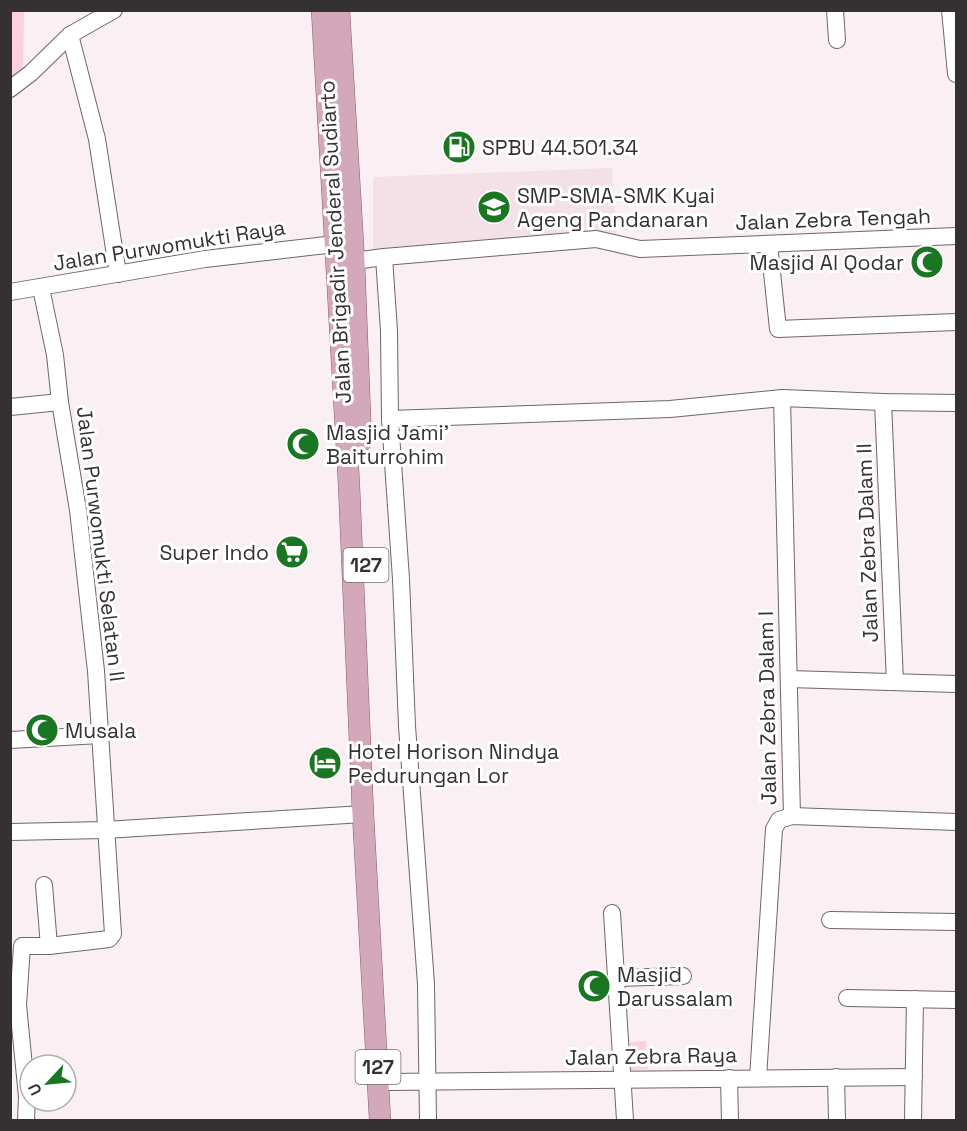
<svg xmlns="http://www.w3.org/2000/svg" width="967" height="1131" font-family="'Space Grotesk',sans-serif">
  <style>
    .built { fill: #f4e1e8 }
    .green { fill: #fdd0e1 }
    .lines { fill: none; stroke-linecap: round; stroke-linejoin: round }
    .minor-casing { stroke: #6f6669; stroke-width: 18 }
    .major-casing { stroke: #89596c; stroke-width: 22 }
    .minor { stroke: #fff; stroke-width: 16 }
    .major { stroke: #d3a8ba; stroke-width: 21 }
    .labels { text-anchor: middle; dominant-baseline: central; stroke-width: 6; stroke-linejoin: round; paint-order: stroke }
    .shield { fill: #fff; stroke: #726f70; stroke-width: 1.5 }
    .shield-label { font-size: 20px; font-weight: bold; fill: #353132 }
    .poi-label { font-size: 21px; fill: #353132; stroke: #fff; text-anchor: start }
    .street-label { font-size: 21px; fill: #353132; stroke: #fff }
  </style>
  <rect width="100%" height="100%" fill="#faeff3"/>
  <polygon class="built" points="612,168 617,237 373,251 373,177"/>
  <g class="green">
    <polygon points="11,11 24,11 23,73 11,80"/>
    <polygon points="646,1041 648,1069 631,1070 630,1042"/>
  </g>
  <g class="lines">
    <defs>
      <g id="minor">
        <polyline points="835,10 837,40"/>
        <polyline points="950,10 956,74"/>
        <polyline points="70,35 97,139 118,274"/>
        <polyline points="10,89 31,73 70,35 114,10"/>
        <polyline points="769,244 778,329 956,322"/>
        <polyline points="384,257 389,331 390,419 401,579 407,726 426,984 428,1120"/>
        <polyline points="354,261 384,257 596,239 640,249 956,236"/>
        <polyline points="10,292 205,259 335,244"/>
        <polyline points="782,398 792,816"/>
        <polyline points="883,402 895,682"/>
        <polyline points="10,407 60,402"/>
        <polyline points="390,419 670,409 782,398 883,402 956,403"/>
        <polyline points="789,679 956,684"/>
        <polyline points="10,740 100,735"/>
        <polyline points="10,832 105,830 363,814"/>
        <polyline points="44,885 49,946"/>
        <polyline points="612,913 625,1120"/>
        <polyline points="830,920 956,922"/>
        <polyline points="617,978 683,976"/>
        <polyline points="847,998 956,1000"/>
        <polyline points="836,1077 837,1120"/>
        <polyline points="729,1078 730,1120"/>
        <polyline points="758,1078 774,829 779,820 792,816 956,822"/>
        <polyline points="388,1082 914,1077"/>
        <polyline points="26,1120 27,1097 18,1005 22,946 49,946 109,939 113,934 96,671 78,510 60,402 55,355 41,288"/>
        <polyline points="913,1120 915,999"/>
      </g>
      <g id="major">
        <polyline points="322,10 349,485 363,814 380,1120"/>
        <polyline points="339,10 354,261 361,441"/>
      </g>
    </defs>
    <use href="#minor" class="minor-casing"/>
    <use href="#major" class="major-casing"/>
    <use href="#minor" class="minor"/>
    <use href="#major" class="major"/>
  </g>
  <defs>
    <symbol id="fuel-disc" viewBox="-11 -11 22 22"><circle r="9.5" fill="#1b7624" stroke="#fff"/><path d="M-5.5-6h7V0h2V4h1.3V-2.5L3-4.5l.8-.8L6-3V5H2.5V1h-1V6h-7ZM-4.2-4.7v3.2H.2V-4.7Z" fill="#fff"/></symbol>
    <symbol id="school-disc" viewBox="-11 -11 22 22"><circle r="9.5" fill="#1b7624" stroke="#fff"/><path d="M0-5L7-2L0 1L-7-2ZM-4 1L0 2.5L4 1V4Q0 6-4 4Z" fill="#fff"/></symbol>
    <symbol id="mosque-disc" viewBox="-11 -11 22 22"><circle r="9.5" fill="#1b7624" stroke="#fff"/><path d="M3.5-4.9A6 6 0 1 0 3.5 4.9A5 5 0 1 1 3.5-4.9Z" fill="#fff"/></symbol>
    <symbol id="supermarket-disc" viewBox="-11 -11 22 22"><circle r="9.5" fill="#1b7624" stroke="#fff"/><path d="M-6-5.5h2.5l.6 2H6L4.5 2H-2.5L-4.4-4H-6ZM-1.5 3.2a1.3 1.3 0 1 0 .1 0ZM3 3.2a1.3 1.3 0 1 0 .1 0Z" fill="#fff"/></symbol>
    <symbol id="hotel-disc" viewBox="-11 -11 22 22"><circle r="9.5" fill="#1b7624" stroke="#fff"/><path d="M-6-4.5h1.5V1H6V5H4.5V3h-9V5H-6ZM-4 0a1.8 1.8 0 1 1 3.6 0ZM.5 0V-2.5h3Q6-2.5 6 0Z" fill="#fff"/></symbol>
  </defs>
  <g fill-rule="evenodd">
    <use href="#fuel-disc" x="440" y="128" width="38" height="38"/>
    <use href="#school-disc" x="475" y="188" width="38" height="38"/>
    <use href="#mosque-disc" x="908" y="243" width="38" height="38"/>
    <use href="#mosque-disc" x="284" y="425" width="38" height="38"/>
    <use href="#supermarket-disc" x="273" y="533" width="38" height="38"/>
    <use href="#mosque-disc" x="23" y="711" width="38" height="38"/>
    <use href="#hotel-disc" x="306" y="744" width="38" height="38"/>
    <use href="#mosque-disc" x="575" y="967" width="38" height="38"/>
  </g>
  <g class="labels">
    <g class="shield">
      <rect x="343.5" y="548" width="45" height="34" rx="4.5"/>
      <rect x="355.5" y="1050" width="45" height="34" rx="4.5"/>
    </g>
    <g class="shield-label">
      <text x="366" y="565">127</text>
      <text x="378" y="1067">127</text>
    </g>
    <g class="poi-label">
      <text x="482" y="147">SPBU 44.501.34</text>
      <text x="517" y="195">SMP-SMA-SMK Kyai<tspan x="517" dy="24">Ageng Pandanaran</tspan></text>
      <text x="904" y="262" text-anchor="end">Masjid Al Qodar</text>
      <text x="326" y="432">Masjid Jami'<tspan x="326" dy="24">Baiturrohim</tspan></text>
      <text x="269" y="552" text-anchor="end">Super Indo</text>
      <text x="65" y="730">Musala</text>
      <text x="348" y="751">Hotel Horison Nindya<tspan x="348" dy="24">Pedurungan Lor</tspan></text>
      <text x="617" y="974">Masjid<tspan x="617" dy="24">Darussalam</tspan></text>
    </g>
    <g class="street-label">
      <text transform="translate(833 219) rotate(-2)">Jalan Zebra Tengah</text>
      <text transform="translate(335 242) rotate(-93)">Jalan Brigadir Jenderal Sudiarto</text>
      <text transform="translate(169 245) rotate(-9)">Jalan Purwomukti Raya</text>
      <text transform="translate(867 543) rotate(-92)">Jalan Zebra Dalam II</text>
      <text transform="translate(101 544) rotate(83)">Jalan Purwomukti Selatan II</text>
      <text transform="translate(767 708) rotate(-91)">Jalan Zebra Dalam I</text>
      <text transform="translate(651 1056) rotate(-1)">Jalan Zebra Raya</text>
    </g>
  </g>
  <rect width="967" height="1131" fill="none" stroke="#353132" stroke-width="24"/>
  <g transform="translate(48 1083) rotate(244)"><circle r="28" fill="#ffffff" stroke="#aeadad" stroke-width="1.5"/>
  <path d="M0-4.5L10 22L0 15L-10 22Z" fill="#1b7624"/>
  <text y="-9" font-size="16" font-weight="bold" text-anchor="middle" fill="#353132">U</text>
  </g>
</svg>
